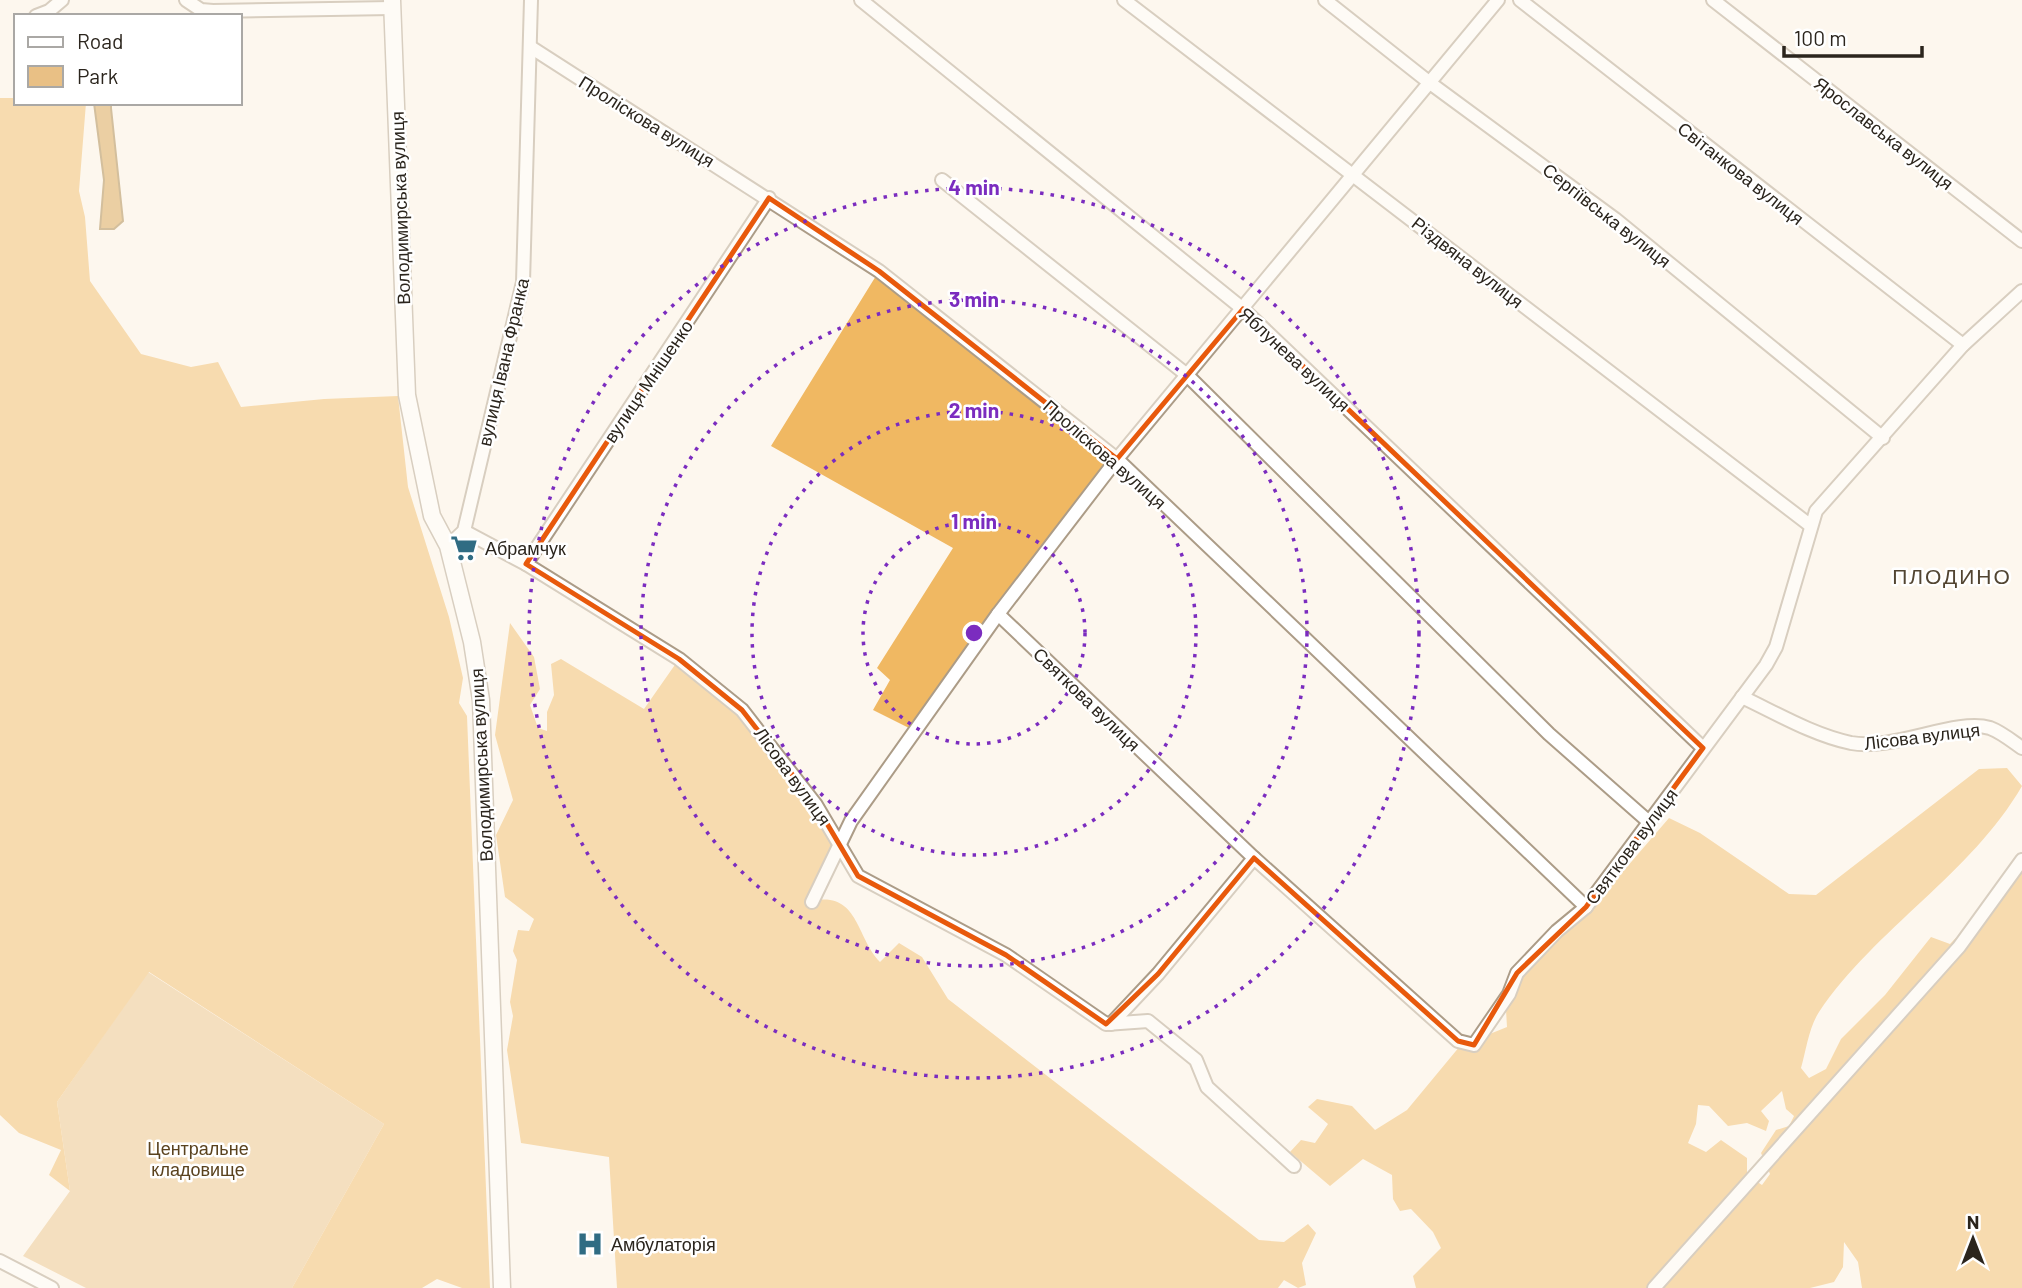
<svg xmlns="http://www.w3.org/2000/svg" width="2022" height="1288" font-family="Barlow,sans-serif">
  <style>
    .green { fill: #e9c085 }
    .forest { fill: #f0b862; fill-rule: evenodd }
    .water { fill: #d49e47; stroke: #a17a3a; stroke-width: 2 }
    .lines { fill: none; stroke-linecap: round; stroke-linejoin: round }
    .minor-casing { stroke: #ac9c87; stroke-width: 16 }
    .major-casing { stroke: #ac9c87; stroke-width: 19 }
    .minor { stroke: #fff; stroke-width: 12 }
    .major { stroke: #fff; stroke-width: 16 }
    .marked { fill: none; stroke: #e8590c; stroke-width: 5; stroke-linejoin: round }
    .ring { fill: none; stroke: #7b2cbf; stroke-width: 3.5; stroke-dasharray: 3.5 7 }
    .labels { text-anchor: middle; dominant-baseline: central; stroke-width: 5; stroke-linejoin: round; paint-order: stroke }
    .street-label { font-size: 18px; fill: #2b251d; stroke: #fff }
    .poi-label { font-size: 18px; fill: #2b251d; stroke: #fff; text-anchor: start }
    .park-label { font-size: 18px; fill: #5a421e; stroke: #fff }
    .quarter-label { font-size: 21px; letter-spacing: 2px; fill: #524532; stroke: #fff }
    .centre { fill: #7b2cbf; stroke: #fff; stroke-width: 3.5 }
    .ring-label { font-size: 21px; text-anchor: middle; font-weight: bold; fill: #7b2cbf; stroke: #fff; stroke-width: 5; stroke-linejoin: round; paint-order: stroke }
  </style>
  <rect width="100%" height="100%" fill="#fdf7ee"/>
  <polygon class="green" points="148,972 384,1124 292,1288 86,1288 23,1256 70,1191 57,1102"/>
  <g class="forest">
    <polygon points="0,98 16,98 16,103 86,103 79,191 85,217 90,281 141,354 191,367 218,362 241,407 324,399 398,396 408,487 449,617 463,678 459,703 467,716 490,1288 462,1288 437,1279 422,1288 292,1288 384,1124 149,972 57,1102 70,1191 49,1175 61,1150 19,1133 0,1115"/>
    <polygon points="879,271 1117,459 913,730 873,710 890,680 877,668 953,548 771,446"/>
    <path d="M510,623L534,657L540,689L530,705L538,728L547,731V712L554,695L551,664L561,659L644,709L679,659L742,710L840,841L812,901C859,891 856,938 880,962L899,943L922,957L948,999L1259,1240L1284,1242L1308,1224L1316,1233L1302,1263L1306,1285L1298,1288L1284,1280L1278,1288H617L609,1157L521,1143L507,1050L513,1016L510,1002L517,960L513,951L518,930L529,931L534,919L505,897L496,835L513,800L495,735Z"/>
    <path d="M2007,768L2022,786C1971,874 1876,928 1819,1012C1809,1027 1806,1051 1801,1068L1809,1078L1826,1069L1841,1039L1885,995L1931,937L1950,944L2022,869V1288H1862L1858,1262L1844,1242L1843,1267L1834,1282L1810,1288H1416L1413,1276L1441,1248L1433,1232L1411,1209L1400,1211L1393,1199L1392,1175L1363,1159L1330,1186L1290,1152L1301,1140L1315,1143L1328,1124L1308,1107L1317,1099L1352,1106L1375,1130L1407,1110L1460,1046L1507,1027L1505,993L1626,868L1669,818L1700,833L1789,894L1816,895L1979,769ZM1782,1091L1786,1109L1794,1116L1789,1126L1776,1130L1761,1153L1770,1174L1762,1185L1747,1175V1158L1721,1140L1706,1152L1688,1143L1696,1124L1698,1105L1709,1106L1728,1126L1747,1123L1766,1131L1769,1121L1761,1111Z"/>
  </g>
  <polygon class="water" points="94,103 111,103 111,108 123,221 114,229 100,229 104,180"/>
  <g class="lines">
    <defs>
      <g id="minor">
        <polyline points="186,0 201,10 213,11 392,8"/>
        <polyline points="861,0 1243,309 1703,748"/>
        <polyline points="1124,0 1811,526"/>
        <polyline points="1325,0 1430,83 1615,219 1883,438"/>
        <polyline points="1520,0 1963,345"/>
        <polyline points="1713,0 2022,241"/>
        <polyline points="36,16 49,11 62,0"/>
        <polyline points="532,48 879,271 1117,459 1586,907"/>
        <polyline points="942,180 1187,375 1549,734 1649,822"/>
        <polyline points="464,531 526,564 679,659 742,710 816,805 858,876 1006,955 1106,1024 1148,1021 1196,1060 1207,1087 1294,1166"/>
        <polyline points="448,546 464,531 523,282 531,0"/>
        <polyline points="526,564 769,198"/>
        <polyline points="998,614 1254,858 1458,1041 1474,1045 1509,994 1517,973 1557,931 1586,907 1766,665 1776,647 1816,511 1963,345 2022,291"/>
        <path d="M1742,697C1776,713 1813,735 1851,743C1894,751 1955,718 1990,728C2001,732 2012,741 2022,748"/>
        <polyline points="812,902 851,821 998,614 1117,459 1498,0"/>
        <polyline points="1111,1024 1158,974 1254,858"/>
        <polyline points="0,1261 52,1288"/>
        <polyline points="1654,1288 1959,947 2022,860"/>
      </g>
      <polyline id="major" points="392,0 407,395 432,516 448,546 472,642 481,700 502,1288"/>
    </defs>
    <use href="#minor" class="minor-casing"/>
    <use href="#major" class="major-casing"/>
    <use href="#minor" class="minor"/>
    <use href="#major" class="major"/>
  </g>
  <path d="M0 0H2022V1288H0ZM769,198L879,271L1117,459L1243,309L1703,748L1586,907L1517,973L1474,1045L1458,1041L1254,858L1158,974L1106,1024L1006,955L858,876L816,805L742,710L679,659L526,564Z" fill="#fdf7ee" fill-opacity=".55" fill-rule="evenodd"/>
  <path class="marked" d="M769,198L879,271L1117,459L1243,309L1703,748L1586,907L1517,973L1474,1045L1458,1041L1254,858L1158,974L1106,1024L1006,955L858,876L816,805L742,710L679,659L526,564Z"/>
  <g class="ring">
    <circle cx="974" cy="633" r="111"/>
    <circle cx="974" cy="633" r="222"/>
    <circle cx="974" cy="633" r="333"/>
    <circle cx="974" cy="633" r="445"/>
  </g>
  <defs>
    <symbol id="supermarket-bare" viewBox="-9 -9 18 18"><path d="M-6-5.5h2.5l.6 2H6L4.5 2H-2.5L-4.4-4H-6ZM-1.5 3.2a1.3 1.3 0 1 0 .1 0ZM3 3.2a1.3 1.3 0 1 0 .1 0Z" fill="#306c83" stroke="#fff" stroke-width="2.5" paint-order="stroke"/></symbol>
    <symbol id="hospital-bare" viewBox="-9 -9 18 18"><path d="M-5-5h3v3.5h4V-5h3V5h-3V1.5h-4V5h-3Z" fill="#306c83" stroke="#fff" stroke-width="2.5" paint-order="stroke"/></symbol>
  </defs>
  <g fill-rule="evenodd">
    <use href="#supermarket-bare" x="445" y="529" width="38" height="38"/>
    <use href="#hospital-bare" x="571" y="1225" width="38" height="38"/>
  </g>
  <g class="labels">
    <g class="street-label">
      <text transform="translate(647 121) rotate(32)">Проліскова вулиця</text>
      <text transform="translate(1884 133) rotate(38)">Ярославська вулиця</text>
      <text transform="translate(1741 173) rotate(38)">Світанкова вулиця</text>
      <text transform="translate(400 208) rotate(-92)">Володимирська вулиця</text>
      <text transform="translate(1607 215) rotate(38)">Сергіївська вулиця</text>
      <text transform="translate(1468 262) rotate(38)">Різдвяна вулиця</text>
      <text transform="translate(1295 359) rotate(43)">Яблунева вулиця</text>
      <text transform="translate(503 362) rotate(-77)">вулиця Івана Франка</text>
      <text transform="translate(648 381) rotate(-56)">вулиця Мнішенко</text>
      <text transform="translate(1105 454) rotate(41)">Проліскова вулиця</text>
      <text transform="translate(1087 699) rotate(44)">Святкова вулиця</text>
      <text transform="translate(1922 736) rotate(-7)">Лісова вулиця</text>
      <text transform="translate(481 765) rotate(-93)">Володимирська вулиця</text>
      <text transform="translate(793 776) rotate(54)">Лісова вулиця</text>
      <text transform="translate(1631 846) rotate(-53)">Святкова вулиця</text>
    </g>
    <g class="poi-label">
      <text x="485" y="548">Абрамчук</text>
      <text x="611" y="1244">Амбулаторія</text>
    </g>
    <g class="park-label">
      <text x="198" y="1148">Центральне<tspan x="198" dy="21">кладовище</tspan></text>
    </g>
    <g class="quarter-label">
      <text x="1952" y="575">ПЛОДИНО</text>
    </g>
  </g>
  <circle cx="974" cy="633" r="10" class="centre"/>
  <g class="ring-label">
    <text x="974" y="195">4 min</text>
    <text x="974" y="307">3 min</text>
    <text x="974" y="418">2 min</text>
    <text x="974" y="529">1 min</text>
  </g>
  <rect x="14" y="14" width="228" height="91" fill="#ffffff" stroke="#aaa8a5" stroke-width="2"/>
  <rect x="28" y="37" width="35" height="10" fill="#ffffff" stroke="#aaa8a5" stroke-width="2"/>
  <text x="77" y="49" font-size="21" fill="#2b251d">Road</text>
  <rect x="28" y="66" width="35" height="21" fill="#e9c085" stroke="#aaa8a5" stroke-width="2"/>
  <text x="77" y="84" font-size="21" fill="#2b251d">Park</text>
  <g transform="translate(1973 1239)" stroke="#ffffff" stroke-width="5" paint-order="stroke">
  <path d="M0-5L12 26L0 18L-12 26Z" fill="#2b251d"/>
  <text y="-10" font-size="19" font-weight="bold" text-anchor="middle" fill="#2b251d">N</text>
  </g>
  <path d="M1784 46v10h138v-10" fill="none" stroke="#2b251d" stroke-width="3.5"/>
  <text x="1794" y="46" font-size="21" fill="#2b251d" stroke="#ffffff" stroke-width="5" paint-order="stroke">100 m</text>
</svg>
